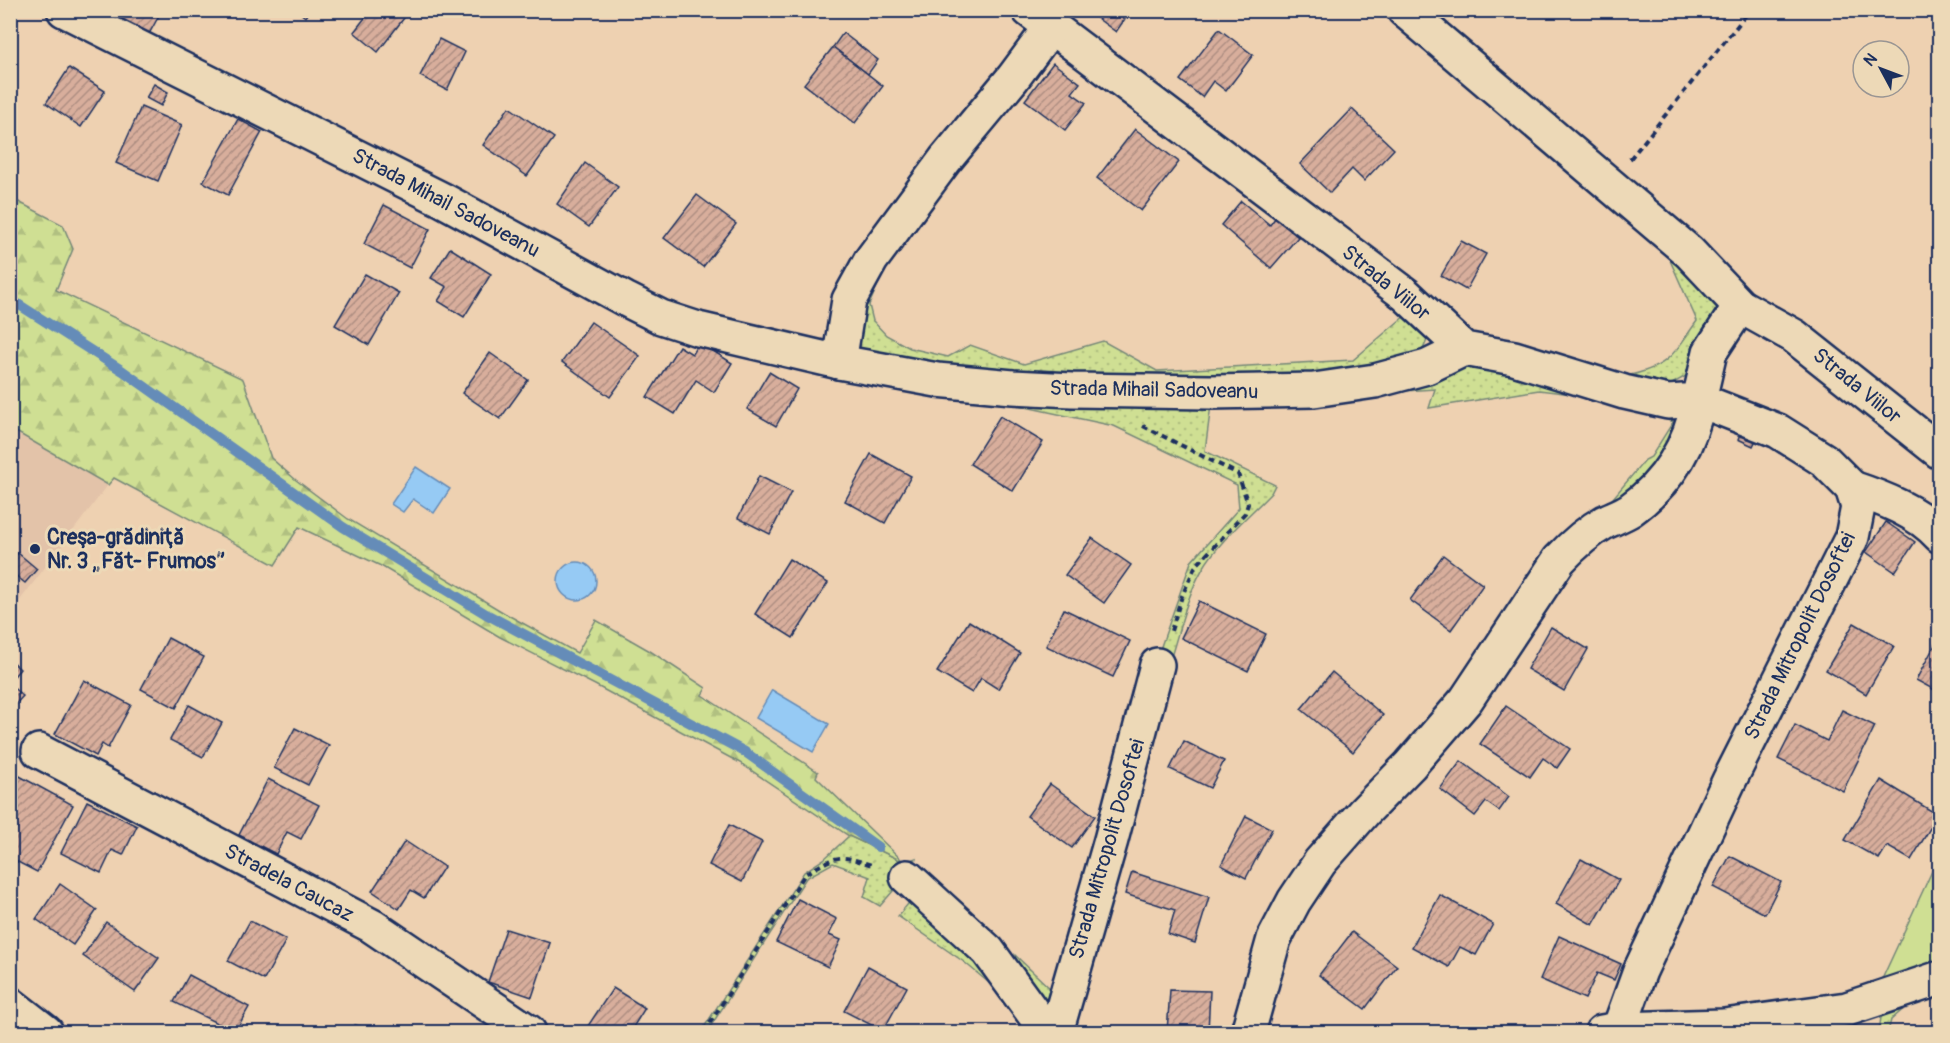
<svg xmlns="http://www.w3.org/2000/svg" width="1950" height="1043" font-family="Pangolin,sans-serif">
  <style>
    .built { fill: #e3c3a9 }
    .grass { fill: url(#grass-dots); stroke: #758778; stroke-width: 1.5 }
    .forest { fill: url(#forest-firs); stroke: #758778; stroke-width: 1.5 }
    .garden { fill: #cfdf93; stroke: #758778; stroke-width: 1.5 }
    .water { fill: #96caf4; stroke: #658cb8; stroke-width: 1.5 }
    .lines { fill: none; stroke-linecap: round; stroke-linejoin: round }
    .stream { stroke: #658cb8; stroke-width: 10 }
    .building { fill: url(#building-hatch); stroke: #1b2f5e; stroke-width: 1.5 }
    .minor-casing { stroke: #1b2f5e; stroke-width: 38 }
    .path { stroke: #1b2f5e; stroke-width: 4; stroke-dasharray: 6 4.5; stroke-linecap: butt }
    .minor { stroke: #edd9b7; stroke-width: 33 }
    .poi-dot { fill: #1b2f5e; stroke: #edd9b7; stroke-width: 2 }
    .labels { text-anchor: middle; dominant-baseline: central; stroke-width: 6; stroke-linejoin: round; paint-order: stroke }
    .street-label { font-size: 21px; fill: #1b2f5e; stroke: #edd9b7 }
    .poi-label { font-size: 21px; font-weight: bold; fill: #1b2f5e; stroke: #edd9b7; text-anchor: start }
  </style>
  <defs>
    <pattern id="grass-dots" width="8" height="8" patternUnits="userSpaceOnUse" patternTransform="scale(1.5)"><rect width="8" height="8" fill="#cfdf93"/><path d="M2 2h.1M6 6h.1" fill="none" stroke="#b1c081" stroke-width="1.8" stroke-linecap="round"/></pattern>
    <pattern id="forest-firs" width="22" height="20" patternUnits="userSpaceOnUse" patternTransform="scale(1.5)"><rect width="22" height="20" fill="#cfdf93"/><path d="M5 1l3.5 6h-7zM16 11l3.5 6h-7z" fill="#b1c081"/></pattern>
    <pattern id="building-hatch" width="6" height="6" patternUnits="userSpaceOnUse" patternTransform="scale(1.5)"><rect width="6" height="6" fill="#d8ae9c"/><path d="M-1 1l2-2M0 6l6-6M5 7l2-2" fill="none" stroke="#ae8e82"/></pattern>
  </defs>
  <rect width="100%" height="100%" fill="#eed1b1"/>
  <filter id="ink" filterUnits="userSpaceOnUse"><feTurbulence type="fractalNoise" baseFrequency=".0167" numOctaves="2"/><feDisplacementMap in="SourceGraphic" scale="12" xChannelSelector="R" yChannelSelector="G"/><feConvolveMatrix kernelMatrix="1 2 1 2 8 2 1 2 1" color-interpolation-filters="sRGB"/></filter>
  <g filter="url(#ink)">
    <polygon class="built" points="11,429 108,485 11,612"/>
    <g class="grass">
      <polygon points="891,254 869,305 873,321 886,335 910,348 948,357 970,345 1024,364 1103,341 1157,371 1353,360 1406,315 1428,338 1423,349 1412,363 1285,384 954,374 856,352 856,310"/>
      <path d="M1669,258L1721,300L1719,317L1686,376L1665,388L1626,376C1669,367 1672,356 1697,321Z"/>
      <polygon points="1466,365 1554,381 1663,407 1680,419 1640,491 1603,510 1645,460 1651,457 1673,422 1597,397 1539,390 1429,408 1435,389 1372,393"/>
      <path d="M951,391L1211,405L1205,451L1275,485L1271,493C1248,517 1219,541 1202,570C1187,596 1180,628 1171,657L1159,652L1191,562L1239,508L1237,485L1114,426Z"/>
      <polygon points="849,836 904,862 916,858 913,868 880,906 864,897 870,877 833,863 806,878 707,1032 701,1032 804,872 824,859"/>
      <polygon points="912,899 985,969 1007,998 964,962 898,916"/>
      <polygon points="1015,955 1055,993 1052,1019 1017,974"/>
      <polygon points="1916,998 1891,1020 1888,1032 1879,1032 1882,1010"/>
    </g>
    <polygon class="forest" points="11,198 63,225 73,249 56,290 243,379 271,458 296,480 348,519 506,614 577,653 596,620 650,651 706,688 702,695 818,772 816,777 904,862 849,836 740,763 595,685 500,637 381,566 299,527 275,565 114,478 108,485 11,429"/>
    <polygon class="garden" points="1939,856 1939,964 1865,989 1883,977"/>
    <g class="water">
      <polygon points="416,467 450,489 434,513 413,499 403,512 391,504"/>
      <circle cx="577" cy="581" r="19"/>
      <polygon points="772,690 829,724 813,752 756,718"/>
    </g>
    <g class="lines">
      <polyline class="stream" points="10,299 123,371 343,527 486,614 745,752 878,847"/>
    </g>
    <g class="building">
      <polygon points="105,10 162,10 149,34"/>
      <polygon points="297,10 310,10 305,17"/>
      <polygon points="371,10 403,10 407,14 378,52 354,32"/>
      <polygon points="1086,10 1131,10 1116,32"/>
      <polygon points="1219,29 1253,55 1226,91 1213,81 1202,97 1180,80"/>
      <polygon points="843,33 878,60 868,74 833,47"/>
      <polygon points="439,39 465,52 447,90 420,76"/>
      <polygon points="833,47 883,86 855,123 804,84"/>
      <polygon points="1053,63 1080,83 1072,93 1086,103 1065,130 1025,100"/>
      <polygon points="69,68 105,91 81,127 46,103"/>
      <polygon points="154,84 168,92 161,106 146,98"/>
      <polygon points="141,107 182,125 158,181 116,163"/>
      <polygon points="509,107 554,138 527,176 483,145"/>
      <polygon points="1352,109 1394,149 1364,181 1352,169 1330,193 1300,164"/>
      <polygon points="238,119 262,132 228,195 203,182"/>
      <polygon points="1135,129 1179,162 1141,211 1097,178"/>
      <polygon points="585,163 618,187 589,227 557,204"/>
      <polygon points="697,195 736,224 703,267 664,238"/>
      <polygon points="1241,201 1270,225 1275,218 1298,237 1271,268 1221,225"/>
      <polygon points="384,205 430,229 410,268 364,244"/>
      <polygon points="1461,241 1486,254 1466,290 1441,276"/>
      <polygon points="450,248 491,274 464,317 438,301 447,287 431,278"/>
      <polygon points="365,274 399,293 369,345 335,325"/>
      <polygon points="591,322 640,356 610,397 562,362"/>
      <polygon points="699,342 732,363 714,392 696,380 675,414 647,397 679,346 692,354"/>
      <polygon points="490,353 528,380 500,419 462,393"/>
      <polygon points="769,372 797,389 776,426 747,409"/>
      <polygon points="1000,416 1043,442 1013,491 970,464"/>
      <polygon points="1741,431 1757,438 1753,446 1738,439"/>
      <polygon points="871,454 911,476 885,523 845,501"/>
      <polygon points="759,476 791,492 770,534 738,518"/>
      <polygon points="1886,522 1915,542 1895,572 1866,552"/>
      <polygon points="1092,538 1131,565 1104,603 1065,575"/>
      <polygon points="18,553 37,569 25,583 10,571 10,562"/>
      <polygon points="1443,555 1483,585 1451,630 1410,600"/>
      <polygon points="789,559 828,583 793,638 755,614"/>
      <polygon points="1199,601 1266,634 1248,671 1181,638"/>
      <polygon points="1064,609 1130,641 1113,677 1046,646"/>
      <polygon points="969,621 1020,653 998,689 981,678 972,693 937,672"/>
      <polygon points="1854,623 1894,646 1866,694 1826,670"/>
      <polygon points="1551,627 1588,649 1564,691 1527,669"/>
      <polygon points="168,638 204,657 176,708 141,689"/>
      <polygon points="1937,641 1940,643 1940,693 1916,680"/>
      <polygon points="10,660 20,669 10,681"/>
      <polygon points="1332,672 1383,715 1353,752 1301,709"/>
      <polygon points="84,680 131,705 108,748 102,744 96,756 55,734"/>
      <polygon points="10,685 23,696 10,710"/>
      <polygon points="189,705 222,723 203,757 170,740"/>
      <polygon points="1506,706 1570,749 1557,768 1543,758 1530,777 1480,744"/>
      <polygon points="1842,710 1875,726 1843,791 1778,759 1795,725 1827,741"/>
      <polygon points="295,728 329,745 308,785 274,768"/>
      <polygon points="1184,741 1224,761 1210,788 1170,769"/>
      <polygon points="1461,761 1509,797 1499,811 1486,802 1475,816 1440,789"/>
      <polygon points="14,773 73,805 37,872 10,858 10,779"/>
      <polygon points="268,779 319,805 301,839 287,832 276,854 239,835"/>
      <polygon points="1881,780 1938,815 1911,860 1887,846 1879,859 1845,840"/>
      <polygon points="1050,784 1095,816 1072,848 1027,816"/>
      <polygon points="87,801 137,826 123,855 112,850 101,873 61,853"/>
      <polygon points="1246,816 1272,829 1246,878 1221,865"/>
      <polygon points="729,825 762,842 742,882 709,865"/>
      <polygon points="405,841 444,867 424,898 411,890 399,909 372,891"/>
      <polygon points="1730,856 1781,882 1765,914 1713,887"/>
      <polygon points="1581,859 1619,880 1593,925 1556,904"/>
      <polygon points="1132,872 1209,897 1195,943 1168,934 1175,910 1125,894"/>
      <polygon points="60,884 97,910 73,945 36,919"/>
      <polygon points="1440,895 1493,924 1476,955 1460,947 1449,967 1412,947"/>
      <polygon points="798,899 837,919 829,935 841,940 828,967 776,942"/>
      <polygon points="250,921 286,940 264,980 228,961"/>
      <polygon points="106,922 159,958 135,992 83,956"/>
      <polygon points="506,929 550,943 532,997 488,982"/>
      <polygon points="1352,932 1397,966 1365,1009 1319,975"/>
      <polygon points="1559,936 1621,964 1614,980 1597,973 1585,999 1540,979"/>
      <polygon points="868,966 907,987 883,1031 844,1011"/>
      <polygon points="189,975 249,1007 235,1032 174,1002"/>
      <polygon points="613,988 645,1008 630,1032 584,1032"/>
      <polygon points="1170,990 1210,991 1208,1032 1167,1032"/>
      <polygon points="355,1025 383,1032 353,1032"/>
    </g>
    <g class="lines">
      <defs>
        <g id="minor">
          <polyline points="64,10 443,200 625,299 661,317 698,329 839,362 937,380 1013,387 1072,390 1210,392 1314,390 1375,381 1427,367 1464,349"/>
          <polyline points="1029,10 1405,294 1464,349 1514,358 1624,392 1668,402 1699,400 1710,352 1740,306"/>
          <polyline points="1404,10 1689,252 1740,306 1794,336 1940,452"/>
          <polyline points="839,362 849,300 871,260 945,160 1013,78 1051,27"/>
          <path d="M1852,488C1882,498 1919,512 1940,536"/>
          <polyline points="39,751 372,926 529,1032"/>
          <polyline points="907,877 988,951 1047,1032"/>
          <polyline points="10,1004 46,1032"/>
          <polyline points="1056,1032 1111,840 1157,665"/>
          <path d="M1248,1032L1274,939L1294,901L1320,862L1364,812L1410,765L1466,700L1559,560C1573,545 1587,532 1605,522C1613,518 1622,515 1630,510C1668,483 1690,445 1699,400L1778,431L1824,460L1852,488L1858,507L1852,537L1729,781L1640,971L1619,1029"/>
          <polyline points="1602,1032 1619,1029 1724,1026 1847,1009 1940,978"/>
        </g>
      </defs>
      <use href="#minor" class="minor-casing"/>
      <g class="path">
        <polyline points="1630,159 1750,10"/>
        <polyline points="1143,426 1238,474 1248,504 1245,513 1195,567 1182,596 1170,634"/>
        <path d="M704,1032L805,874C840,854 837,854 875,866"/>
      </g>
      <use href="#minor" class="minor"/>
    </g>
  </g>
  <circle class="poi-dot" cx="35" cy="549" r="6"/>
  <g class="labels">
    <g class="street-label">
      <text transform="translate(446 203) rotate(28)">Strada Mihail Sadoveanu</text>
      <text transform="translate(1386 283) rotate(39)">Strada Viilor</text>
      <text transform="translate(1857 386) rotate(39)">Strada Viilor</text>
      <text transform="translate(1154 390) rotate(1)">Strada Mihail Sadoveanu</text>
      <text transform="translate(1800 636) rotate(-64)">Strada Mitropolit Dosoftei</text>
      <text transform="translate(1107 849) rotate(-74)">Strada Mitropolit Dosoftei</text>
      <text transform="translate(289 883) rotate(28)">Stradela Caucaz</text>
    </g>
    <g class="poi-label">
      <text x="47" y="537">Creşa-grădiniţă<tspan x="47" dy="24">Nr. 3 „Făt- Frumos”</tspan></text>
    </g>
  </g>
  <rect width="1950" height="1043" fill="none" stroke="#edd9b7" stroke-width="36"/>
  <rect x="18" y="18" width="1914" height="1007" fill="none" stroke="#1b2f5e" stroke-width="2" filter="url(#ink)"/>
  <g transform="translate(1881 69) rotate(311)"><circle r="28" fill="#edd9b7" stroke="#999593" stroke-width="1.5"/>
  <path d="M0-4.5L10 22L0 15L-10 22Z" fill="#1b2f5e"/>
  <text y="-9" font-size="16" font-weight="bold" text-anchor="middle" fill="#1b2f5e">N</text>
  </g>
</svg>
